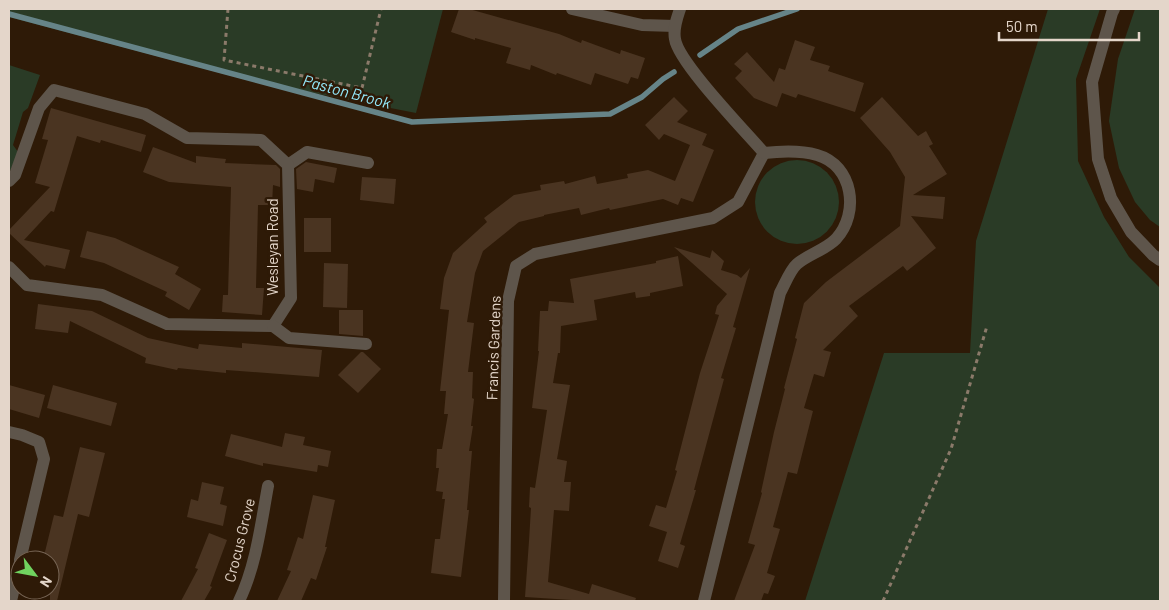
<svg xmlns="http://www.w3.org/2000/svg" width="1169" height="610" font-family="Barlow,sans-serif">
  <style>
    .green { fill: #2a3b26 }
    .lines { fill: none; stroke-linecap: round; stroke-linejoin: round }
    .stream { stroke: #668488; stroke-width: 5.5 }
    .building { fill: #4a3421 }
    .path { stroke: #8b7a6a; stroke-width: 3; stroke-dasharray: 4 4; stroke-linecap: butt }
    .minor { stroke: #5e554b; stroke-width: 12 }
    .tertiary { stroke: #5e554b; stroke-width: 12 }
    .labels { text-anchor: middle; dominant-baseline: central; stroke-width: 5; stroke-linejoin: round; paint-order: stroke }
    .street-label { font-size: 15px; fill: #e4d6ca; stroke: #2e1a07 }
    .water-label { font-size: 16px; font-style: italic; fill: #93e8fa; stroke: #2e1a07 }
  </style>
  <rect width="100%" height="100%" fill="#2e1a07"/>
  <g class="green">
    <polygon points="9,9 443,9 416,113 247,80 9,17"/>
    <polygon points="1048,9 1100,9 1076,79 1078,161 1104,217 1129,257 1160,288 1160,601 805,601 884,353 970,353 976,241"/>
    <polygon points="1135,9 1160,9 1160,227 1150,220 1135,202 1119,168 1109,121 1118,59"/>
    <polygon points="9,65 40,75 28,108 23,112 13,145 18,152 9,174"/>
    <circle cx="797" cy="202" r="42"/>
  </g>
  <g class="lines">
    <g class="stream">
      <polyline points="9,14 412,122 610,114 642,97 663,79 674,72"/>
      <polyline points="700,55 738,29 797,9"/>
    </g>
  </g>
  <g class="building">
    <polygon points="459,9 469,9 559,34 581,43 582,40 620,54 621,50 645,58 638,79 631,77 628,84 595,73 591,85 557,73 556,75 531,65 530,70 506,63 511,48 475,38 475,40 451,32"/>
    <polygon points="795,40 815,47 810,60 830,66 828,71 864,83 855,112 798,94 796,98 782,93 777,107 754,98 735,78 742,71 734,64 747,52 774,82 779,68 785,70"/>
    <polygon points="674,97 688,111 677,122 707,134 702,145 714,150 693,202 681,198 678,205 663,199 610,210 609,208 581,215 579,208 544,215 544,216 519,222 483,251 475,273 467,322 474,323 468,372 473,372 472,398 474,399 471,426 473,426 469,451 472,451 467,510 469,510 461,577 431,573 435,539 440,539 445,499 442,499 443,492 436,491 439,468 436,468 437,449 442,449 448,414 444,414 446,391 440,391 449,310 440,309 444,278 453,253 487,222 484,218 514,195 541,190 540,185 564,181 565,184 595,176 597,184 628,178 627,174 648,170 675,181 690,145 664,134 659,140 645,125"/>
    <polygon points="882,97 918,136 926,131 933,144 929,146 947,174 913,195 945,197 943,219 911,216 936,248 907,271 903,266 849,306 858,316 823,350 831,352 824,377 814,374 804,408 813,411 797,474 788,472 773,527 780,529 767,573 775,576 768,594 764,593 761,601 734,601 755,545 748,543 762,493 761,492 774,432 785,389 784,388 797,339 795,338 804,303 826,282 900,226 905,177 890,152 860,118"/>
    <polygon points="51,108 146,135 141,152 101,140 100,143 77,136 54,212 51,211 24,240 70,250 65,269 46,265 45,267 9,233 9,230 50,187 35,183 48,140 42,139"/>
    <polygon points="153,147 196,163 196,156 226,159 225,163 276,165 280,169 280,187 273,185 272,205 258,205 256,288 264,288 262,315 222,312 223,295 228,295 231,187 169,182 143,172"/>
    <polygon points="306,162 337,168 334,183 315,179 313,192 297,189 296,169"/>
    <polygon points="362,177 396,179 394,204 360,200"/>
    <rect x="304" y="218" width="27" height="34"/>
    <polygon points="87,231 115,238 179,267 175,274 201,289 189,310 165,296 167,292 104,263 80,257"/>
    <polygon points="674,247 710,258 712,250 724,261 721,270 737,275 741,278 750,268 733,327 736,328 721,378 724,379 694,490 696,490 680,544 685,546 678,568 658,561 667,532 649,526 656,505 666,508 677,471 675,470 700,373 719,315 715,314 717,306 727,294"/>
    <polygon points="678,256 683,286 650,293 650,296 636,298 635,292 594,300 597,320 561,326 560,353 558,353 553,383 570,385 557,459 567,461 564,482 571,482 569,511 554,510 548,582 589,594 592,584 636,598 635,601 587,601 525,597 529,541 531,508 529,507 530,487 535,488 547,410 532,408 539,351 538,351 540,311 548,311 549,301 574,303 570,279 656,263 656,261"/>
    <polygon points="324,263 348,264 347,308 323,307"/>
    <polygon points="38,304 92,311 148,338 198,349 199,344 242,348 242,343 322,350 319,377 226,370 226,373 178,368 177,370 145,363 146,358 70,321 68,333 35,329"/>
    <polygon points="339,310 363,310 363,336 339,334"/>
    <polygon points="361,352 363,352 381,369 358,393 338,375"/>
    <polygon points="9,385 45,395 39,418 9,409"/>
    <polygon points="53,385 117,403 111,426 47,408"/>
    <polygon points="285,433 305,437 303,445 331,451 328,467 318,465 317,472 263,463 263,466 225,456 231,434 282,447"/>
    <polygon points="80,447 105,453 89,517 78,514 57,601 50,601 50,560 43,560 54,515 63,517"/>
    <polygon points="202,482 224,487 220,504 227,506 223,526 187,517 191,499 198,501"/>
    <polygon points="313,495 335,500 325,547 327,547 316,580 311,578 301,601 277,601 291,571 287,570 298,537 303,539"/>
    <polygon points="209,533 227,540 210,586 212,587 204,601 181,601 198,569 195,568"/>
  </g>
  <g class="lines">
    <g class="path">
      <polyline points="228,9 224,60 362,88 381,9"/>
      <polyline points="883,601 951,449 987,326"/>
    </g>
    <g class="minor">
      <polyline points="572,9 642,25 675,26"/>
      <path d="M680,9C677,18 673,28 675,39C678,62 745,131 764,153"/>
      <polyline points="288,165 307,152 368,163"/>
      <polyline points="9,181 15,175 39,108 54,90 145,114 187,138 261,140 288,165 291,298 273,326 167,324 102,295 27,285 9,267"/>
      <polyline points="273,326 289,338 366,344"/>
      <polyline points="9,432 22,435 39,442 44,459 20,560"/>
      <polyline points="11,601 20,562"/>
      <path d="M239,601C256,566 261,524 268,486"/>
      <polyline points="504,601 508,301 516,266 535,254 713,218 738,202 764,153"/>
      <path d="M704,601L780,293C785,284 790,270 797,264C809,254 825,250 836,239C860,213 853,165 817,155C800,150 781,151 764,153"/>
    </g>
    <polyline class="tertiary" points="1114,9 1112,13 1092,82 1098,159 1111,198 1131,232 1153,255 1160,260"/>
  </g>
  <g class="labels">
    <g class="street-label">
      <text transform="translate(272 247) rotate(-90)">Wesleyan Road</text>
      <text transform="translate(493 348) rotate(-88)">Francis Gardens</text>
      <text transform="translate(239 540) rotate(-76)">Crocus Grove</text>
    </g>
    <g class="water-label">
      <text transform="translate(347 91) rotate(15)">Paston Brook</text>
    </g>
  </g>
  <rect width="1169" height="610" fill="none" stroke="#e4d6ca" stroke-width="20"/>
  <g transform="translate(35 575) rotate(122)"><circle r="24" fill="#2e1a07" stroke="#776555"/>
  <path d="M0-4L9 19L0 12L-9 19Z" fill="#70d35f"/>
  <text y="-8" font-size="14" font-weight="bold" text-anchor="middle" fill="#e4d6ca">N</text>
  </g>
  <path d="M999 32v8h140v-8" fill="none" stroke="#e4d6ca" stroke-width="2.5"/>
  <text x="1006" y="32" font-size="15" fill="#e4d6ca" stroke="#2e1a07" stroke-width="4" paint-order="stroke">50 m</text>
</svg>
